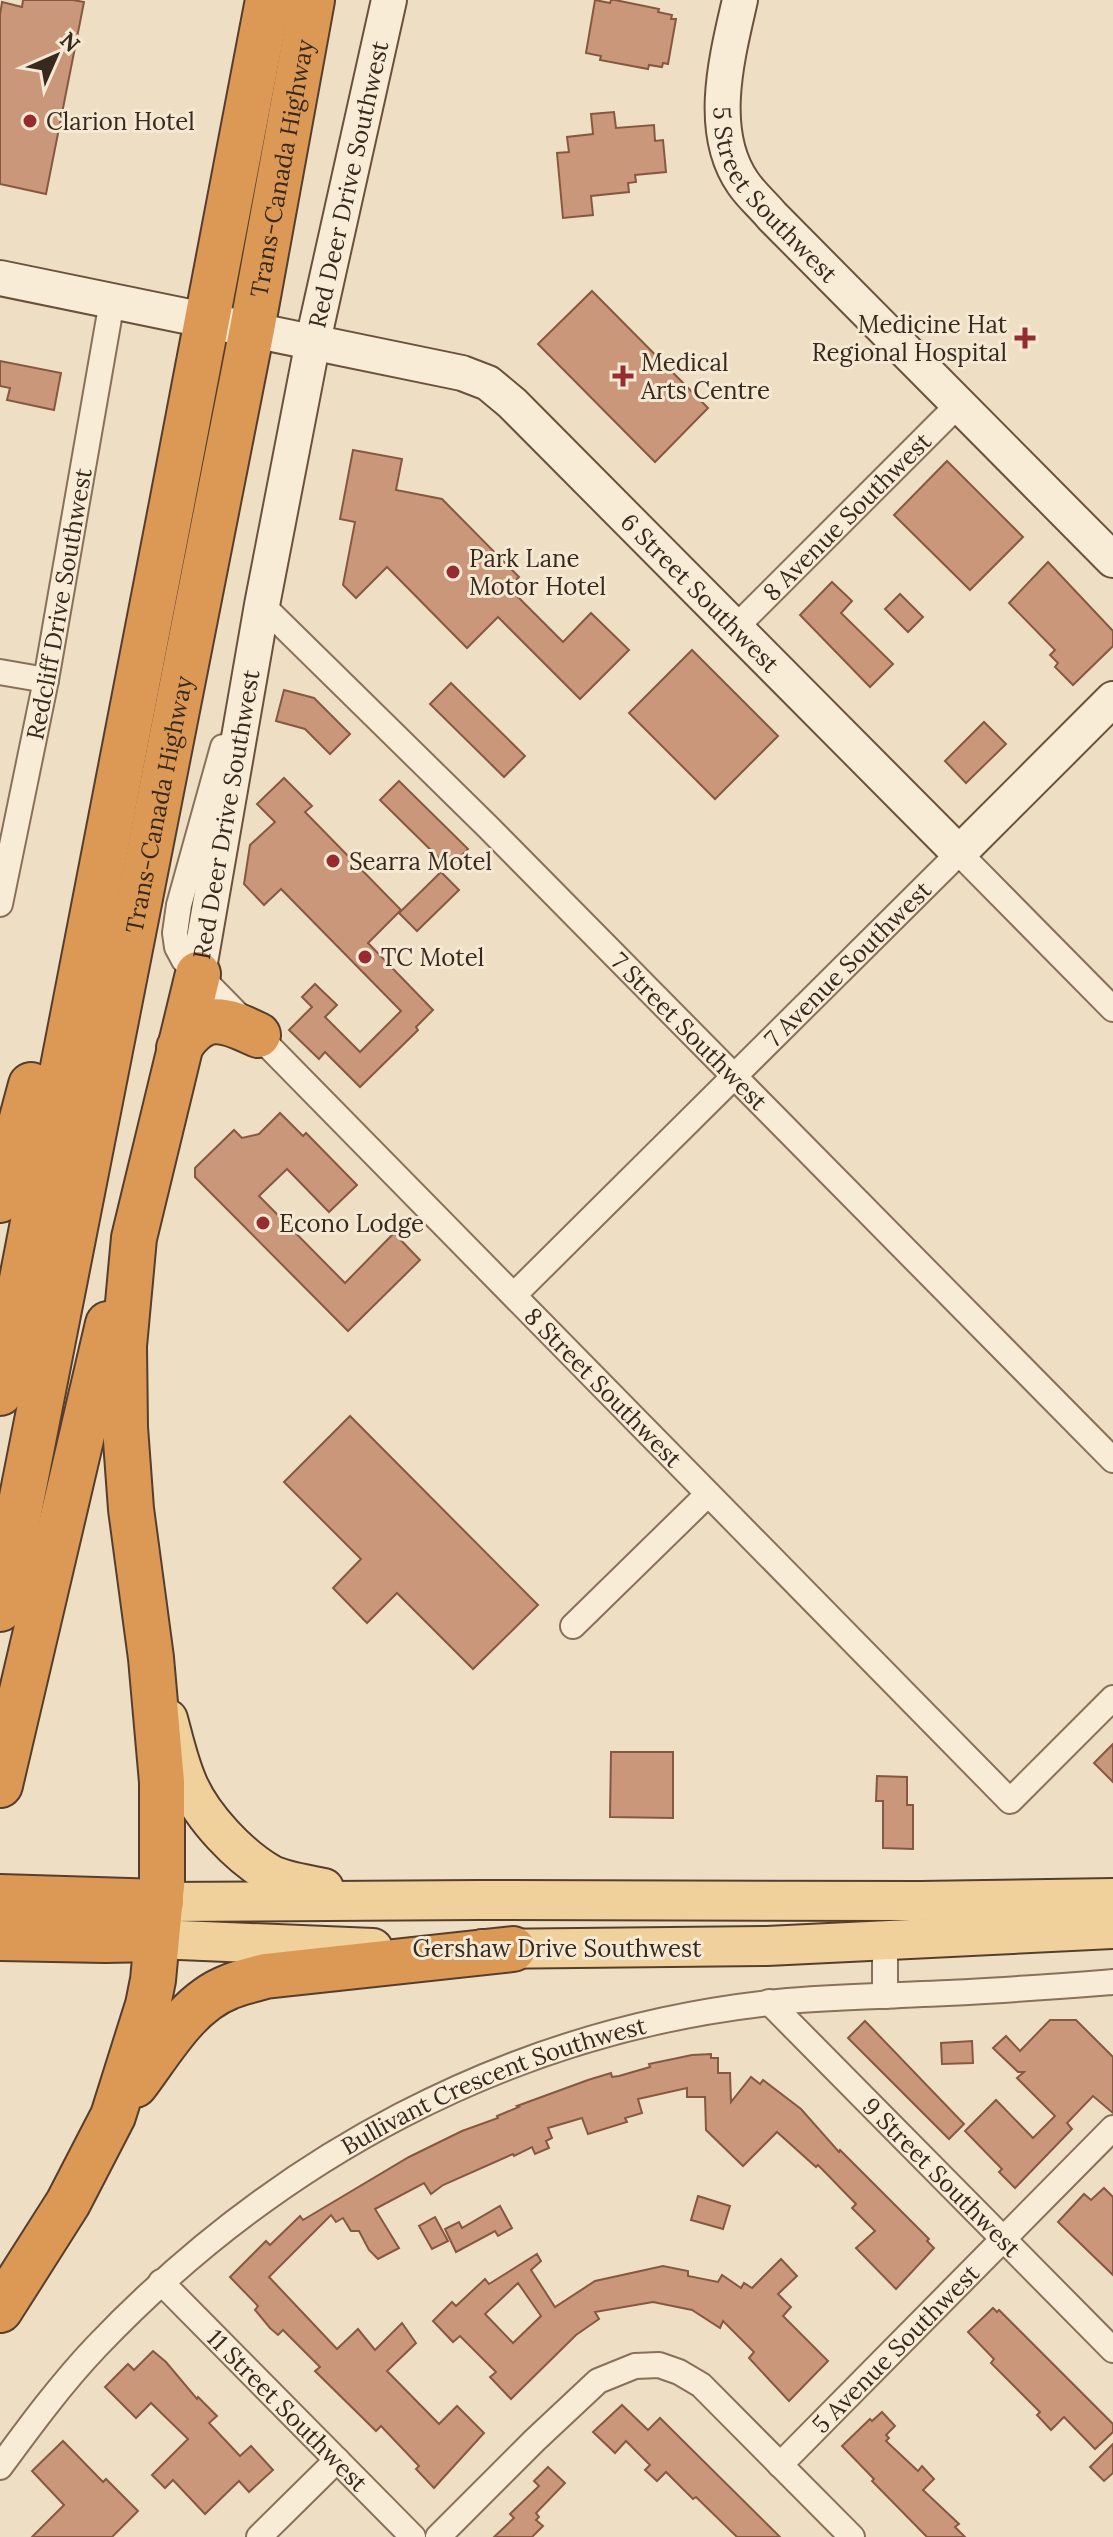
<svg xmlns="http://www.w3.org/2000/svg" width="1113" height="2537" font-family="Lora,serif">
  <style>
    .building { fill: #cb977a; stroke: #875840; stroke-width: 2; fill-rule: evenodd }
    .lines { fill: none; stroke-linecap: round; stroke-linejoin: round }
    .street-casing { stroke: #88705a; stroke-width: 28 }
    .secondary-casing { stroke: #6a513d; stroke-width: 38 }
    .primary-casing { stroke: #563e2e; stroke-width: 42 }
    .highway-casing { stroke: #563e2e; stroke-width: 48 }
    .street { stroke: #f8ecd7; stroke-width: 24 }
    .secondary { stroke: #f8ecd7; stroke-width: 34 }
    .primary { stroke: #f0d19c; stroke-width: 38 }
    .highway { stroke: #dc9955; stroke-width: 44 }
    .poi-dot { fill: #962b32; stroke: #f5e9d3; stroke-width: 3 }
    .labels { text-anchor: middle; dominant-baseline: central; stroke-width: 6; stroke-linejoin: round; paint-order: stroke }
    .poi-label { font-size: 24px; fill: #38291e; stroke: #f5e9d3; text-anchor: start }
    .street-label { font-size: 24px; fill: #38291e; stroke: #f5e9d3 }
  </style>
  <rect width="100%" height="100%" fill="#eedfc4"/>
  <g class="building">
    <polygon points="23,0 73,0 84,2 46,194 0,184 0,15 2,2 22,7"/>
    <polygon points="595,0 610,3 611,0 615,0 659,9 658,12 672,15 671,19 676,19 668,64 663,63 662,67 649,65 648,69 600,60 601,56 586,53"/>
    <polygon points="614,112 616,128 654,125 655,141 663,140 666,172 635,175 636,182 628,183 629,192 591,196 593,215 563,218 557,153 569,152 567,137 593,134 591,114"/>
    <polygon points="592,291 708,408 655,462 538,344"/>
    <polygon points="0,361 61,373 54,410 7,400 10,388 0,386"/>
    <polygon points="353,450 402,459 396,490 442,499 519,577 508,587 563,642 591,613 629,650 580,699 498,617 467,648 387,567 356,598 343,585 355,522 340,519"/>
    <polygon points="947,461 1023,537 970,590 894,515"/>
    <polygon points="1048,562 1113,631 1113,646 1073,685 1055,667 1058,663 1050,655 1055,650 1009,603"/>
    <polygon points="832,582 852,601 841,613 893,664 870,687 800,615"/>
    <polygon points="900,594 923,617 908,632 885,609"/>
    <polygon points="692,650 778,736 715,799 629,713"/>
    <polygon points="451,683 525,756 504,777 430,704"/>
    <polygon points="284,690 314,698 350,734 330,754 305,729 276,721"/>
    <polygon points="984,722 1006,744 966,783 945,761"/>
    <polygon points="284,778 312,806 305,812 401,910 368,943 433,1010 416,1027 418,1030 360,1087 325,1052 319,1059 289,1030 312,1007 302,997 315,984 337,1005 325,1017 360,1052 401,1011 281,889 264,905 244,884 250,845 275,822 257,804"/>
    <polygon points="399,781 468,849 449,868 380,800"/>
    <polygon points="441,872 459,890 417,931 399,913"/>
    <polygon points="280,1113 303,1136 306,1133 357,1185 329,1212 287,1169 259,1196 345,1283 394,1233 420,1260 348,1331 195,1177 195,1168 234,1130 242,1138 259,1134"/>
    <polygon points="350,1416 538,1605 473,1669 397,1593 367,1623 333,1588 361,1559 284,1482"/>
    <polygon points="1113,1744 1113,1782 1094,1763"/>
    <polygon points="611,1752 673,1752 673,1818 610,1817"/>
    <polygon points="877,1776 907,1777 907,1805 913,1805 913,1849 883,1848 883,1801 876,1801"/>
    <polygon points="1050,2020 1076,2020 1113,2057 1113,2113 1093,2096 1067,2123 1072,2129 1015,2188 999,2172 1002,2169 965,2131 996,2100 1033,2138 1055,2116 1017,2078 1024,2072 1018,2072 993,2048 1006,2036 1020,2051"/>
    <polygon points="865,2021 964,2124 949,2139 848,2038"/>
    <polygon points="972,2041 973,2063 942,2064 941,2043"/>
    <polygon points="711,2054 711,2058 718,2058 718,2073 730,2073 731,2102 751,2077 760,2084 763,2080 801,2109 839,2152 840,2150 929,2239 927,2241 934,2248 896,2289 856,2248 875,2231 852,2208 856,2204 818,2165 816,2167 777,2132 743,2166 706,2130 705,2097 687,2097 687,2088 638,2099 642,2113 625,2118 627,2122 588,2134 582,2118 548,2128 552,2138 546,2141 549,2148 535,2154 532,2147 514,2156 513,2154 443,2185 431,2194 424,2183 375,2209 399,2248 378,2259 369,2250 359,2231 351,2231 343,2218 336,2222 331,2215 269,2277 337,2349 358,2329 375,2350 402,2323 416,2343 387,2371 439,2424 457,2406 484,2433 434,2488 416,2469 419,2466 381,2426 376,2431 315,2371 320,2367 283,2330 278,2335 270,2328 255,2310 258,2306 230,2277 266,2241 270,2245 300,2216 303,2220 409,2157 462,2131 498,2118 497,2116 519,2107 517,2106 588,2080 611,2073 612,2077 619,2076 650,2067 649,2064 692,2055"/>
    <polygon points="1104,2188 1113,2197 1113,2275 1058,2222 1084,2194 1091,2200"/>
    <polygon points="698,2196 730,2206 723,2229 691,2220"/>
    <polygon points="500,2206 512,2228 498,2236 495,2231 456,2252 445,2229 459,2222 462,2228"/>
    <polygon points="435,2217 448,2241 432,2249 419,2226"/>
    <path d="M537,2254L541,2261L531,2270L555,2307L595,2281L663,2266L688,2271V2276L718,2282L722,2275L741,2288L744,2283L752,2288L781,2259L797,2276L778,2294L791,2307L783,2316L828,2361L789,2401L749,2358L754,2352L723,2321L720,2328L692,2310L653,2302L595,2312L599,2319L576,2335L511,2399L490,2377L496,2372L460,2336L453,2342L433,2321L452,2302L456,2306L485,2279L489,2284ZM518,2283L541,2316L513,2343L485,2314Z"/>
    <polygon points="993,2308 997,2312 999,2310 1113,2424 1113,2432 1095,2449 1064,2417 1051,2430 1037,2415 1040,2412 991,2363 994,2359 968,2332"/>
    <polygon points="153,2351 166,2362 197,2399 198,2397 217,2416 209,2423 240,2456 251,2446 273,2470 249,2492 239,2481 205,2514 173,2480 165,2488 152,2475 188,2439 151,2403 136,2418 105,2387 128,2364 134,2370"/>
    <polygon points="622,2405 648,2430 660,2418 780,2537 737,2537 696,2497 693,2499 666,2472 657,2481 645,2470 650,2465 626,2441 615,2453 593,2432"/>
    <polygon points="882,2412 895,2426 886,2435 889,2438 886,2441 918,2471 922,2466 934,2479 923,2490 959,2524 955,2527 965,2537 927,2537 872,2481 874,2479 842,2446 870,2419 872,2421"/>
    <polygon points="63,2441 103,2482 106,2479 138,2511 112,2537 32,2537 64,2505 32,2471"/>
    <polygon points="1113,2444 1113,2473 1104,2481 1090,2467"/>
    <polygon points="548,2467 565,2483 536,2513 539,2517 536,2520 543,2526 532,2537 494,2537 514,2518 510,2514 539,2486 534,2481"/>
  </g>
  <g class="lines">
    <defs>
      <g id="street">
        <path id="s1" d="M259,615L262,605L487,826L1113,1460"/>
        <path id="s2" d="M735,628L959,404"/>
        <polyline points="0,672 46,680"/>
        <path id="s3" d="M223,747L179,905L175,933L177,947L184,960L1010,1801L1113,1698"/>
        <path id="s4" d="M0,904L46,680L112,301"/>
        <path id="s5" d="M514,1295L959,853L1113,1009"/>
        <polyline points="573,1626 708,1494"/>
        <polyline points="885,1996 885,1941"/>
        <path id="s6" d="M769,2002L1113,2350"/>
        <path id="s7" d="M161,2282L413,2537"/>
        <path id="s8" d="M780,2465L1113,2128"/>
        <path id="s9" d="M0,2467C30,2426 61,2384 96,2347C276,2158 508,2032 769,2003C819,1997 871,1997 922,1994C986,1992 1049,1987 1113,1982"/>
        <polyline points="259,2537 337,2460"/>
        <polyline points="438,2537 535,2440 598,2381 635,2366 659,2365 679,2372 701,2385 852,2537"/>
      </g>
      <g id="secondary">
        <path id="s10" d="M740,0C727,57 707,131 743,183C751,195 763,205 772,216L1113,560"/>
        <path id="s11" d="M0,278L462,373L488,383L512,403L959,853L1113,699"/>
        <path id="s12" d="M198,974L262,605L313,341L389,0"/>
      </g>
      <g id="primary">
        <path d="M168,1719C174,1741 179,1764 188,1784C202,1817 239,1856 270,1874C286,1882 306,1884 324,1888"/>
        <polyline points="161,1902 478,1900 920,1901 1113,1898"/>
        <polyline points="156,1939 373,1948"/>
        <polyline points="482,1949 767,1946 1113,1929"/>
      </g>
      <g id="highway">
        <path d="M179,1048C203,1011 223,1018 258,1035"/>
        <polyline points="0,1200 31,1085"/>
        <path d="M0,1393C87,928 182,465 268,0"/>
        <path id="s13" d="M0,1609L252,329L312,0"/>
        <polyline points="0,1785 108,1324"/>
        <polyline points="0,1897 161,1902"/>
        <polyline points="0,1938 105,1940 156,1939"/>
        <path d="M135,2085C161,2051 187,2003 229,1987C240,1982 253,1980 265,1976L513,1949"/>
        <polyline points="0,2310 68,2203 113,2116 148,2005 153,1980 162,1885 162,1782 151,1658 131,1509 125,1427 124,1346 134,1238 198,974"/>
      </g>
    </defs>
    <use href="#street" class="street-casing"/>
    <use href="#secondary" class="secondary-casing"/>
    <use href="#primary" class="primary-casing"/>
    <use href="#highway" class="highway-casing"/>
    <use href="#street" class="street"/>
    <use href="#secondary" class="secondary"/>
    <use href="#primary" class="primary"/>
    <use href="#highway" class="highway"/>
  </g>
  <g class="poi-dot">
    <circle cx="30" cy="121" r="8"/>
    <path d="M1021 326h8v8h8v8h-8v8h-8v-8h-8v-8h8z"/>
    <path d="M619 364h8v8h8v8h-8v8h-8v-8h-8v-8h8z"/>
    <circle cx="453" cy="572" r="8"/>
    <circle cx="333" cy="861" r="8"/>
    <circle cx="365" cy="957" r="8"/>
    <circle cx="263" cy="1223" r="8"/>
  </g>
  <g class="labels">
    <g class="poi-label">
      <text x="46" y="121">Clarion Hotel</text>
      <text x="1007" y="324" text-anchor="end">Medicine Hat<tspan x="1007" dy="28">Regional Hospital</tspan></text>
      <text x="641" y="362">Medical<tspan x="641" dy="28">Arts Centre</tspan></text>
      <text x="469" y="558">Park Lane<tspan x="469" dy="28">Motor Hotel</tspan></text>
      <text x="349" y="861">Searra Motel</text>
      <text x="381" y="957">TC Motel</text>
      <text x="279" y="1223">Econo Lodge</text>
    </g>
    <g class="street-label">
      <text stroke="none"><textPath href="#s13" startOffset="1468">Trans-Canada Highway</textPath></text>
      <text stroke="none"><textPath href="#s12" startOffset="804">Red Deer Drive Southwest</textPath></text>
      <text stroke="none"><textPath href="#s10" startOffset="214">5 Street Southwest</textPath></text>
      <text stroke="none"><textPath href="#s2" startOffset="158">8 Avenue Southwest</textPath></text>
      <text stroke="none"><textPath href="#s11" startOffset="798">6 Street Southwest</textPath></text>
      <text stroke="none"><textPath href="#s4" startOffset="306">Redcliff Drive Southwest</textPath></text>
      <text stroke="none"><textPath href="#s13" startOffset="820">Trans-Canada Highway</textPath></text>
      <text stroke="none"><textPath href="#s12" startOffset="162">Red Deer Drive Southwest</textPath></text>
      <text stroke="none"><textPath href="#s5" startOffset="470">7 Avenue Southwest</textPath></text>
      <text stroke="none"><textPath href="#s1" startOffset="614">7 Street Southwest</textPath></text>
      <text stroke="none"><textPath href="#s3" startOffset="820">8 Street Southwest</textPath></text>
      <text x="557" y="1948">Gershaw Drive Southwest</text>
      <text stroke="none"><textPath href="#s9" startOffset="636">Bullivant Crescent Southwest</textPath></text>
      <text stroke="none"><textPath href="#s6" startOffset="246">9 Street Southwest</textPath></text>
      <text stroke="none"><textPath href="#s8" startOffset="164">5 Avenue Southwest</textPath></text>
      <text stroke="none"><textPath href="#s7" startOffset="180">11 Street Southwest</textPath></text>
    </g>
  </g>
  <g transform="translate(56 56) rotate(45)" stroke="#f5e9d3" stroke-width="6" paint-order="stroke">
  <path d="M0-6L14 30L0 20L-14 30Z" fill="#38291e"/>
  <text y="-12" font-size="22" font-weight="bold" text-anchor="middle" fill="#38291e">N</text>
  </g>
</svg>
